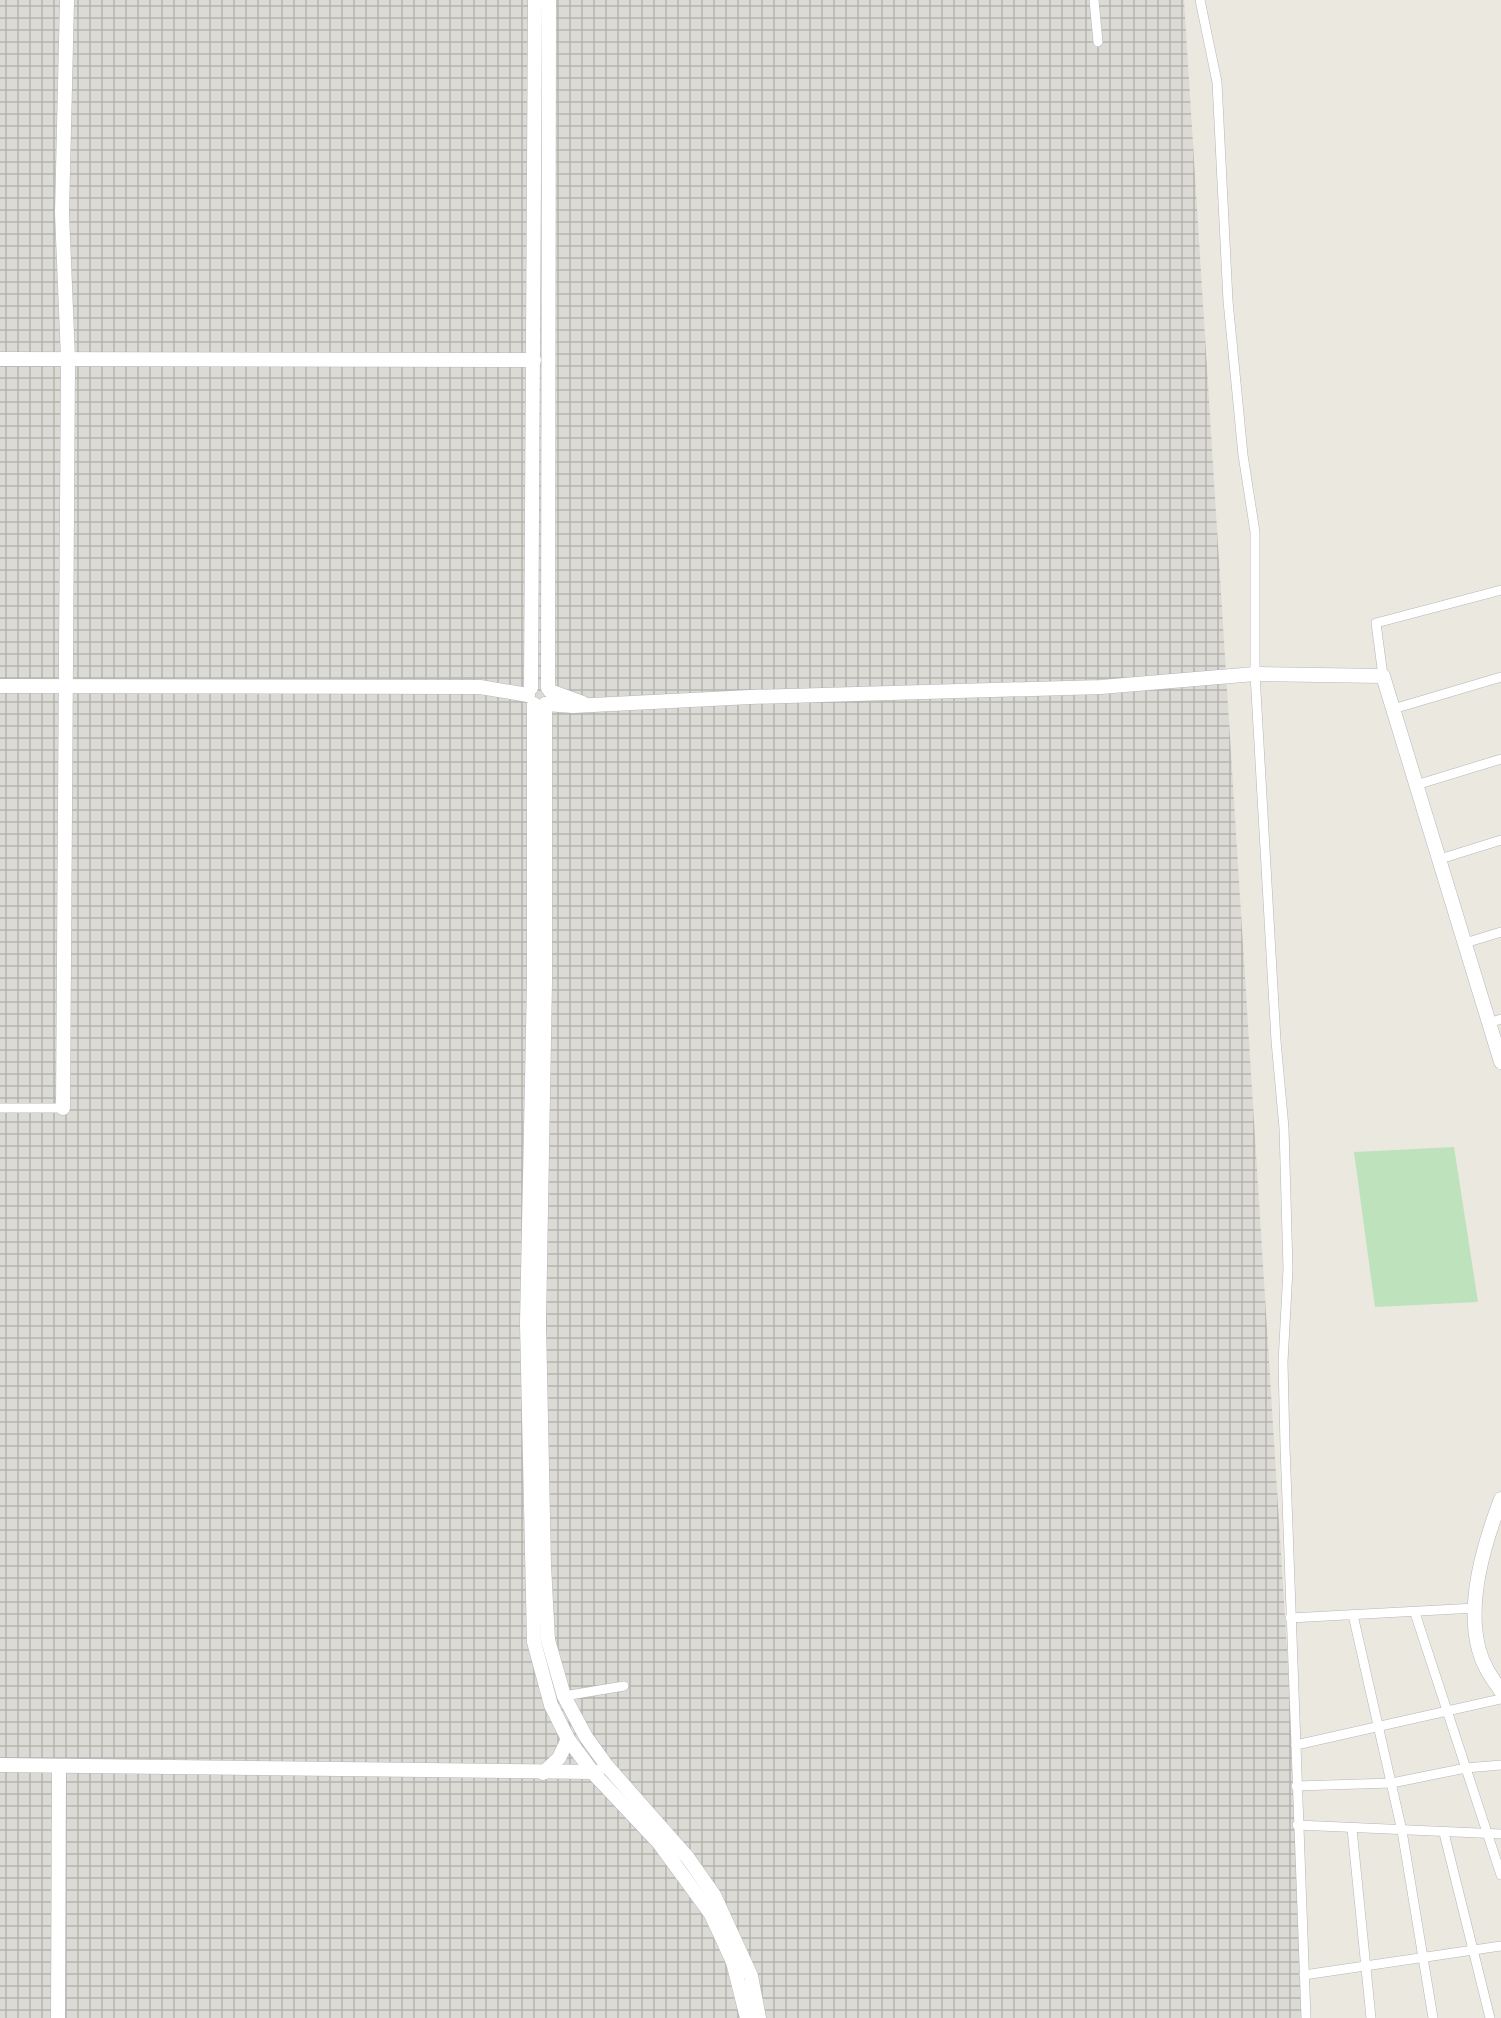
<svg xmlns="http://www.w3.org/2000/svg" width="1501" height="2018" font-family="Signika,sans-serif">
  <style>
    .industrial { fill: url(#industrial-grid) }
    .garden { fill: #bde2bc }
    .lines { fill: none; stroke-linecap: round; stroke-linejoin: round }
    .street-casing { stroke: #b2b6ba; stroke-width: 10 }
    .secondary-casing { stroke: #b3b7bc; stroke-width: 15 }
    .street { stroke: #fff; stroke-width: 9 }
    .secondary { stroke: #fff; stroke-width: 14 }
  </style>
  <defs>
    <pattern id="industrial-grid" width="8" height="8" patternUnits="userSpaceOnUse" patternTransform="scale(1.5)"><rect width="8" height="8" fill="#dcdad4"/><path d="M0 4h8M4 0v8" fill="none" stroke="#b5b4af"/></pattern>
  </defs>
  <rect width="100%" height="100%" fill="#ebe8df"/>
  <polygon class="industrial" points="0,0 1184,0 1310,2018 0,2018"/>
  <polygon class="garden" points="1454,1147 1478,1302 1375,1307 1354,1152"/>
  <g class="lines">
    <defs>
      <g id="street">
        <polyline points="1094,0 1098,42"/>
        <polyline points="1200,0 1217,82 1228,301 1243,455 1255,532 1255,674 1276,1041 1284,1128 1288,1269 1283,1362 1285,1446 1306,2018"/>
        <polyline points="1383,676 1376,623 1501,590"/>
        <polyline points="1393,709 1501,677"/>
        <polyline points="1416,785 1501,759"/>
        <polyline points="1440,859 1501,840"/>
        <polyline points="1465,943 1501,932"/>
        <polyline points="1489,1023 1501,1019"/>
        <polyline points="0,1108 63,1108"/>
        <polyline points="1415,1613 1501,1875"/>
        <polyline points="1353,1615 1402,1831 1433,2018"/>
        <polyline points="1290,1618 1476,1608"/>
        <polyline points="564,1696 624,1686"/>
        <polyline points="1296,1745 1501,1699"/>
        <polyline points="1296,1786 1392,1783 1466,1768 1501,1765"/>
        <polyline points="1297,1825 1501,1834"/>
        <polyline points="1352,1829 1371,2018"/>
        <polyline points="1444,1833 1490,2018"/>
        <polyline points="1304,1975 1501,1946"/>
      </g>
      <g id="secondary">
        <polyline points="0,359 534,360"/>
        <polyline points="0,686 480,687 528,695"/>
        <polyline points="531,688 535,0"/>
        <polyline points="548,688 549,0"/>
        <polyline points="550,691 583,703"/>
        <polyline points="534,704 534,982 527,1323 534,1642 551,1705 568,1739 594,1774 659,1843 711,1914 733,1962 747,2018"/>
        <polyline points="545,704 545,981 539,1323 544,1566 548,1640 564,1696 586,1737 607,1766 688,1858 714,1895 751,1976 759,2018"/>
        <polyline points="546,704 573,706 750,697 1101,687 1255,674 1383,676 1501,1062"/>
        <polyline points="63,1108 68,359 62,213 67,0"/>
        <path d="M1501,1499C1484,1544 1466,1603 1479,1650C1483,1666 1492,1678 1501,1691"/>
        <polyline points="0,1765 597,1772"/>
        <polyline points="543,1773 559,1758 568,1739"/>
        <polyline points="58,2018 59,1766"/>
      </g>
    </defs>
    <use href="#street" class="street-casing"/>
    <use href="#secondary" class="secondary-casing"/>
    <use href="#street" class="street"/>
    <use href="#secondary" class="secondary"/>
  </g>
</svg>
